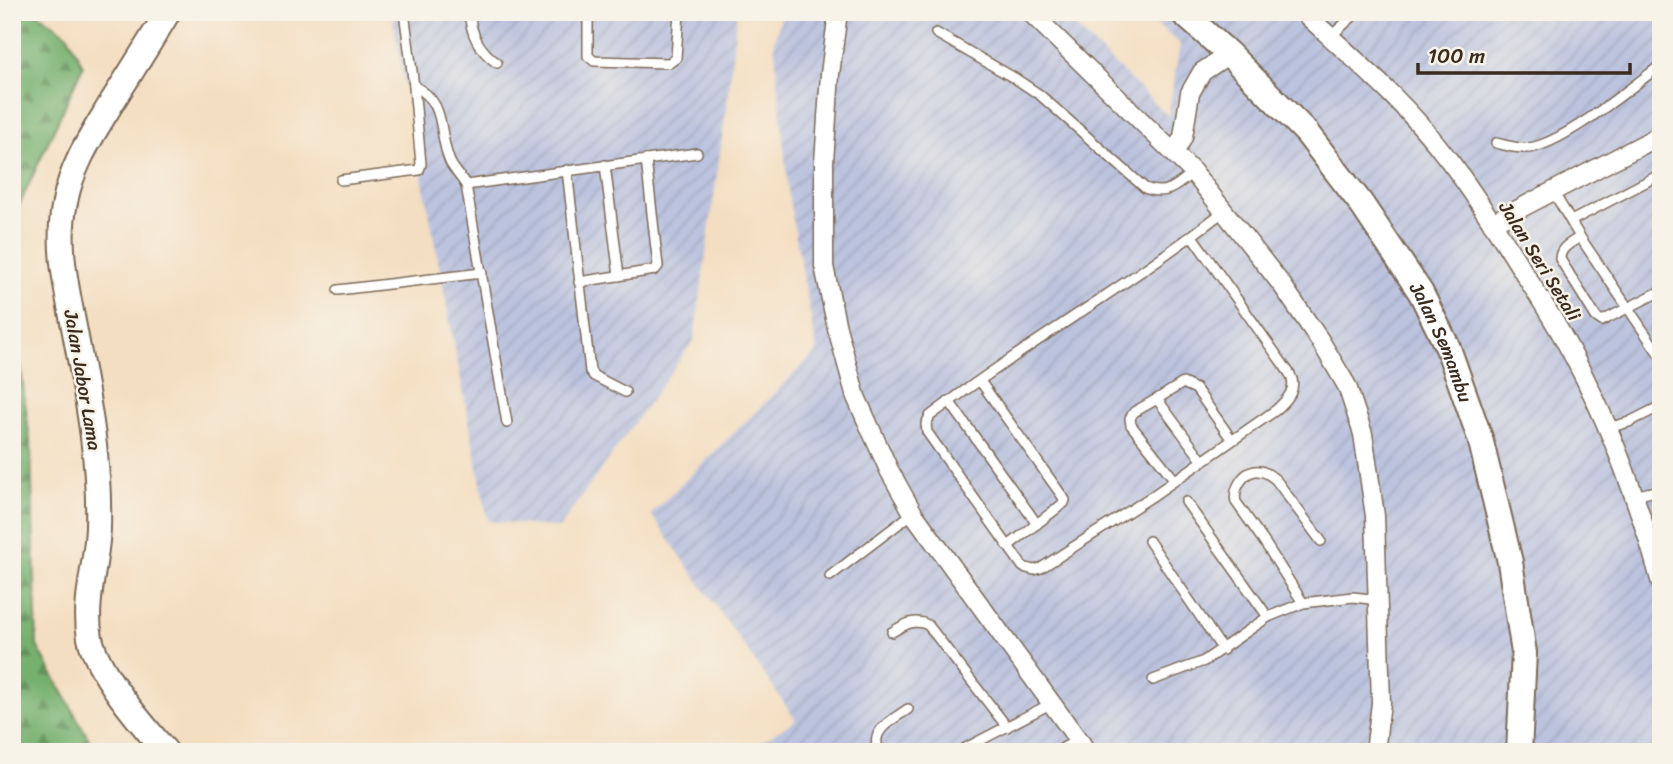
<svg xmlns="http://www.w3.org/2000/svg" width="1673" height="764" font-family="Sriracha,sans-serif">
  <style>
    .industrial { fill: url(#industrial-furrows) }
    .forest { fill: url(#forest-firs); stroke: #586d46; stroke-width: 2 }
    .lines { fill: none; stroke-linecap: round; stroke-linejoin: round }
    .lane-casing { stroke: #7c6957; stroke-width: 12 }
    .street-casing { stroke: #7c6957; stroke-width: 21 }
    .secondary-casing { stroke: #7c6957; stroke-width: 28 }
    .lane { stroke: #fff; stroke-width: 9 }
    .street { stroke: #fff; stroke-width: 18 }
    .secondary { stroke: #fff; stroke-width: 24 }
    .labels { text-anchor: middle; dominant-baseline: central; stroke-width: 5; stroke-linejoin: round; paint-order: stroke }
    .street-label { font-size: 19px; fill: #3b2a1e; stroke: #f7f3e8 }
  </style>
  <defs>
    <pattern id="industrial-furrows" width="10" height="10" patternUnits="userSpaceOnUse" patternTransform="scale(1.75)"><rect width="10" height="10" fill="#bcc3de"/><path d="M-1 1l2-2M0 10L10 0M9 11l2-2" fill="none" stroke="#a2a8be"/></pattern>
    <pattern id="forest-firs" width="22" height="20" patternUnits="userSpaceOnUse" patternTransform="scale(1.75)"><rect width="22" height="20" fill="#76b06e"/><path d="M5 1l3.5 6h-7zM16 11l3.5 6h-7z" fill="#628f5a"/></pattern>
  </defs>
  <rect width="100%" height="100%" fill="#f7f3e8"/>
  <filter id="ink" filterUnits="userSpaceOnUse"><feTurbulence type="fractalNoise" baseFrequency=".0143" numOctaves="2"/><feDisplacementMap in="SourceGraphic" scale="14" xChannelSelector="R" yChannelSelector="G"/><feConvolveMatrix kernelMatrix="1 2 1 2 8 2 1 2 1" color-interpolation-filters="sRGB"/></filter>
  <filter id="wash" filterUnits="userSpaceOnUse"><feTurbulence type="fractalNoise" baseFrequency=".00686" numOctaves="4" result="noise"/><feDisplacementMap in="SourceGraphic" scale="28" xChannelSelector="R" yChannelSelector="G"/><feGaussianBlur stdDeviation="1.57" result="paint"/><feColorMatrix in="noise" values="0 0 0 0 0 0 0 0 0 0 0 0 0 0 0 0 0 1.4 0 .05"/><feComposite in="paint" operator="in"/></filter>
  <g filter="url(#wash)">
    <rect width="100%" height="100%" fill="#f4dec1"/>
    <g class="industrial">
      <polygon points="392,12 737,12 726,110 694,340 559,528 488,521 402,72"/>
      <polygon points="783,12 1060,12 1168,116 1180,44 1141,12 1661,12 1661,752 745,752 796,720 651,514 817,351 789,200 774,41"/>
    </g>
    <g class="forest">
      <polygon points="12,12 36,12 67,34 83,66 12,221"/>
      <polygon points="12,297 31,449 37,646 96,752 12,752"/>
    </g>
  </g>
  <g filter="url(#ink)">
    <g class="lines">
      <defs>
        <g id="lane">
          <path d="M404,12L414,86C448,103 437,131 450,162C454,170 461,177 466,185L507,423"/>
          <path d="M469,12C471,35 479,50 497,63"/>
          <polyline points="588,12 588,56 594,61 669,63 676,58 679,12"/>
          <path d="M936,33L1016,79L1040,95L1145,188C1166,197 1178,185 1193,172"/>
          <polyline points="1330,37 1352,17 1354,12"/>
          <path d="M1496,143C1509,146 1521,150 1534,147C1570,138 1629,89 1661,65"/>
          <polyline points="605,165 619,276"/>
          <polyline points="567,170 590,371 594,376 625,392"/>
          <polyline points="341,180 419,170 421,164 414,86"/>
          <polyline points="466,185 697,153"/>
          <polyline points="1554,193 1580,237 1661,357"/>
          <polyline points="1571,221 1661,174"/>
          <path d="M1192,236L1290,374C1298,389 1287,400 1276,410L1151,497L1041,568L1034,570L1023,567L927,432L926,424L930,416C1025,344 1130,285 1224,211"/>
          <path d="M1580,237C1571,243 1560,247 1560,259L1596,317L1602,321L1661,291"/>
          <polyline points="579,282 655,270 658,266 646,160"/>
          <polyline points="338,290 482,273"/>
          <polyline points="980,381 1065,500 1064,503 1008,546"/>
          <polyline points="1157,399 1134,412 1130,418 1131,425 1174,479"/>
          <polyline points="949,401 1037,524"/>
          <polyline points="1608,428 1629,422 1661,406"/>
          <polyline points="1202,460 1157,399 1183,383 1196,389 1232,440"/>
          <polyline points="1633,496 1661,490"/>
          <polyline points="1186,502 1268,617"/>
          <polyline points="1149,541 1223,650"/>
          <polyline points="830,576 913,513"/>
          <path d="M1303,603L1265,543L1236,502C1233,490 1242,473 1255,471C1264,470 1270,475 1276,480L1321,541"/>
          <path d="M892,632C904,625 914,618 928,625L1007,727"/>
          <polyline points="1153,680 1204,661 1268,617 1303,603 1353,597 1379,600"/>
          <polyline points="1250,747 1253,752"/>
          <path d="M880,752C867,731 894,719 908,709"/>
          <polyline points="958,752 1052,703"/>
        </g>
        <g id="street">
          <polyline points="838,12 830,74 824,162 824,266 837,328 856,397 889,470 913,513 1087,752"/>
          <polyline points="1030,12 1193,172 1282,285 1321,342 1347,386 1363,434 1375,516 1381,703 1375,752"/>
          <path d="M1303,12C1353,58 1407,104 1448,159C1474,192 1496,229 1519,265C1534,289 1549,312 1563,337C1606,413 1638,499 1661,583"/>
          <polyline points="1175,152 1183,137 1190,93 1202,72 1229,54"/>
          <polyline points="1492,223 1661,135"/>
          <polyline points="1065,752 1081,743"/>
        </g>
        <g id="secondary">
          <path id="s1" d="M1182,12L1229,54L1306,132L1360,202L1421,293L1448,348L1480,438L1510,562L1524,653L1519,752"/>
          <path d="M166,752C142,724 98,674 90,638C83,603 97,563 98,527C100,465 89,405 77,343C69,297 55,249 65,202C72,164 93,134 112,102C131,72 150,42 168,12"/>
        </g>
      </defs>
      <use href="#lane" class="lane-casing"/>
      <use href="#street" class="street-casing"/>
      <use href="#secondary" class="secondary-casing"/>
      <use href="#lane" class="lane"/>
      <use href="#street" class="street"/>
      <use href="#secondary" class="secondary"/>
    </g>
  </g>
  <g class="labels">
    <g class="street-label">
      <text transform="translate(1540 261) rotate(58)">Jalan Seri Setali</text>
      <text stroke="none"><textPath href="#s1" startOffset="424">Jalan Semambu</textPath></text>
      <text transform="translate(83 380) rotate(80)">Jalan Jabor Lama</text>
    </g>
  </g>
  <rect width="1673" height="764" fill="none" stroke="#f7f3e8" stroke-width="42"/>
  <path d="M1418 63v10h212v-10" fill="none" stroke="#3b2a1e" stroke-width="3.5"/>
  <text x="1428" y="63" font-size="21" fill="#3b2a1e" stroke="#f7f3e8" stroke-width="5" paint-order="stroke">100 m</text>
</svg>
